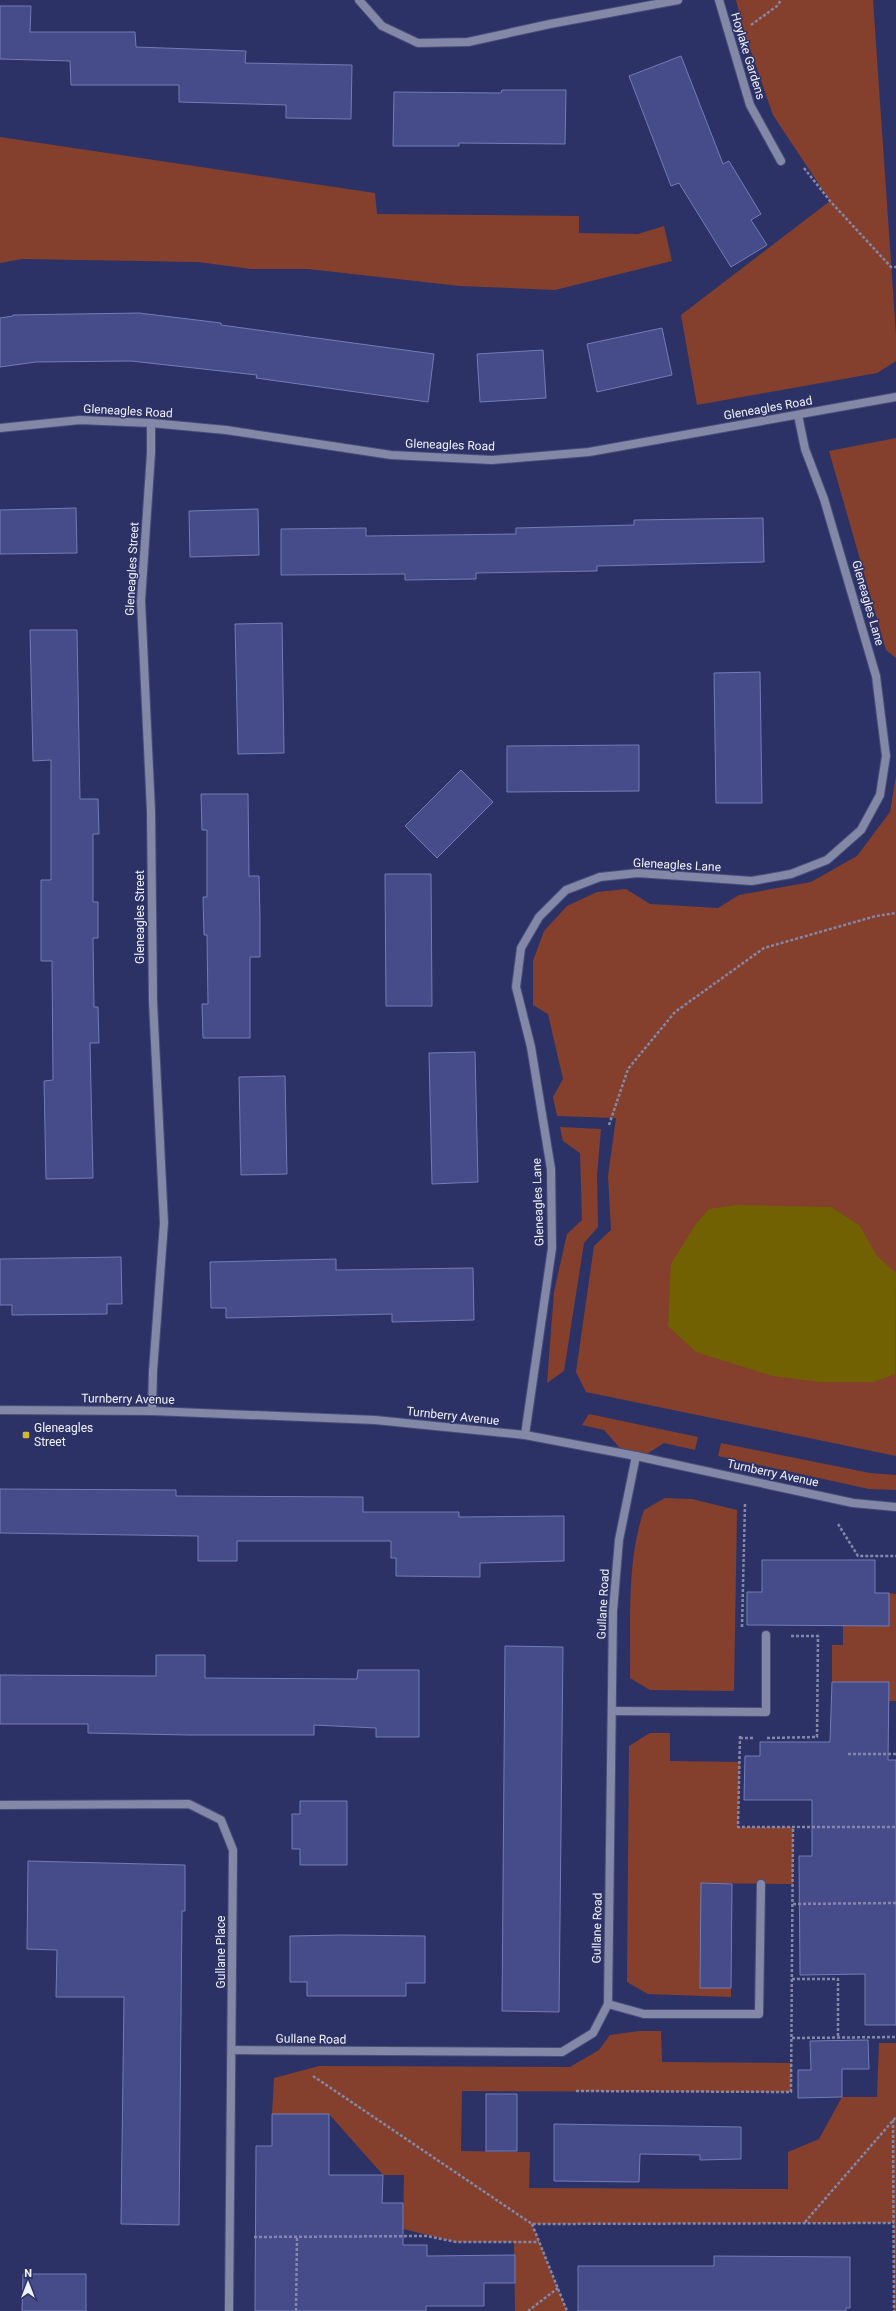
<svg xmlns="http://www.w3.org/2000/svg" width="896" height="2311" font-family="Roboto,sans-serif">
  <style>
    .green { fill: #84402c }
    .water { fill: #726102 }
    .building { fill: #464c8a; stroke: #737cb6 }
    .lines { fill: none; stroke-linecap: round; stroke-linejoin: round }
    .service-casing { stroke: #484d7b; stroke-width: 10 }
    .minor-casing { stroke: #484d7b; stroke-width: 10 }
    .tertiary-casing { stroke: #484d7b; stroke-width: 10 }
    .path { stroke: #8487a7; stroke-width: 2.5; stroke-dasharray: 3 2; stroke-linecap: butt }
    .service { stroke: #8288a6; stroke-width: 8 }
    .minor { stroke: #8288a6; stroke-width: 8 }
    .tertiary { stroke: #8288a6; stroke-width: 8 }
    .poi-dot { fill: #d2b736; stroke: #2d3266; stroke-width: 1.5 }
    .labels { text-anchor: middle; dominant-baseline: central; stroke-width: 3; stroke-linejoin: round; paint-order: stroke }
    .street-label { font-size: 12px; fill: #f1f2f9; stroke: #2d3266 }
    .poi-label { font-size: 12px; fill: #f1f2f9; stroke: #2d3266; text-anchor: start }
  </style>
  <rect width="100%" height="100%" fill="#2d3266"/>
  <g class="green">
    <polygon points="736,0 873,0 896,335 896,361 877,373 697,405 681,315 830,201 773,115 744,31"/>
    <polygon points="0,137 375,193 377,214 579,216 579,233 638,234 664,226 672,261 555,290 460,286 308,269 251,269 198,262 22,259 0,263"/>
    <polygon points="896,438 896,658 886,650 829,451"/>
    <polygon points="896,776 896,1456 586,1392 576,1372 594,1246 611,1230 608,1176 616,1118 557,1116 553,1097 563,1079 548,1014 533,1005 533,961 544,931 567,906 597,892 626,889 650,904 718,908 739,895 811,882 857,856 890,812"/>
    <polygon points="560,1127 601,1129 597,1175 598,1227 584,1243 564,1371 547,1383 554,1292 567,1234 582,1220 580,1153 563,1141"/>
    <polygon points="589,1414 698,1437 695,1450 664,1443 645,1455 621,1449 604,1430 582,1425"/>
    <polygon points="721,1443 870,1473 896,1475 896,1490 869,1489 718,1456"/>
    <path d="M665,1498L692,1499L737,1510L734,1691L650,1690L630,1678C631,1623 626,1562 644,1510Z"/>
    <polygon points="889,1593 896,1594 896,1701 888,1701 889,1683 832,1682 832,1645 843,1645 843,1625"/>
    <polygon points="650,1733 670,1733 670,1761 740,1762 738,1827 793,1827 793,1884 701,1883 701,1988 731,1988 731,1997 648,1994 627,1982 629,1746"/>
    <polygon points="639,2031 661,2031 662,2062 792,2063 791,2092 462,2091 461,2151 530,2152 529,2188 788,2189 788,2152 819,2139 842,2097 877,2097 879,2043 896,2043 896,2311 894,2311 894,2223 532,2224 567,2311 515,2311 514,2242 456,2242 403,2229 404,2175 383,2175 329,2114 272,2114 274,2078 319,2066 570,2067 599,2050 610,2035"/>
  </g>
  <polygon class="water" points="736,1205 831,1207 859,1225 877,1256 896,1273 895,1374 874,1382 821,1382 773,1376 696,1352 668,1326 671,1264 696,1224 709,1209"/>
  <g class="building">
    <polygon points="0,6 31,6 30,32 135,32 136,47 246,51 245,63 352,65 351,119 286,118 286,105 179,102 179,85 71,85 70,61 0,59"/>
    <polygon points="681,56 723,164 729,161 761,214 751,220 767,245 731,267 679,183 671,186 629,76"/>
    <polygon points="502,90 566,90 565,144 459,143 459,146 393,146 394,92 501,93"/>
    <polygon points="139,313 221,323 221,325 434,354 428,402 256,378 257,375 131,361 36,362 0,367 0,318 13,316 13,315"/>
    <polygon points="662,328 672,375 597,392 587,344"/>
    <polygon points="543,350 546,398 480,402 477,354"/>
    <polygon points="76,508 77,553 0,554 0,510"/>
    <polygon points="258,509 259,555 190,557 189,511"/>
    <polygon points="763,518 764,562 597,566 597,571 476,573 476,579 405,580 405,574 281,575 281,529 366,528 366,536 516,534 516,528 634,525 634,520"/>
    <polygon points="282,623 284,753 238,754 235,624"/>
    <polygon points="30,630 77,630 80,799 98,799 99,834 93,834 93,902 98,902 98,938 93,938 94,1007 98,1007 99,1043 90,1043 93,1178 46,1179 44,1081 53,1080 52,961 41,961 41,880 51,880 51,760 33,761"/>
    <polygon points="760,672 762,803 716,803 714,673"/>
    <polygon points="639,745 639,791 507,792 507,746"/>
    <polygon points="461,770 493,802 437,858 405,826"/>
    <polygon points="201,794 248,794 249,876 259,876 260,917 260,957 250,957 250,1038 203,1038 202,1004 208,1004 207,935 204,935 203,897 207,897 207,830 202,830"/>
    <polygon points="385,874 431,874 432,1006 386,1006"/>
    <polygon points="475,1052 478,1182 432,1184 429,1053"/>
    <polygon points="285,1076 287,1174 241,1175 239,1077"/>
    <polygon points="121,1257 122,1304 107,1304 107,1314 12,1315 12,1305 0,1305 0,1259"/>
    <polygon points="336,1259 336,1270 473,1268 474,1320 392,1322 392,1314 226,1318 226,1308 211,1308 210,1262"/>
    <polygon points="0,1489 176,1490 176,1496 363,1497 363,1512 459,1512 459,1517 564,1516 564,1561 480,1563 480,1577 396,1576 396,1558 391,1558 391,1541 237,1541 237,1561 198,1561 198,1536 0,1533"/>
    <polygon points="762,1560 875,1560 875,1593 889,1593 889,1626 747,1625 747,1592 762,1592"/>
    <polygon points="505,1646 563,1647 559,2012 502,2011"/>
    <polygon points="156,1655 205,1655 205,1678 357,1679 358,1670 419,1670 419,1737 376,1737 376,1728 314,1725 314,1735 189,1735 88,1733 88,1724 0,1724 0,1675 156,1676"/>
    <polygon points="832,1682 889,1682 888,1760 896,1760 896,2025 865,2025 865,1974 800,1975 799,1856 812,1856 812,1800 744,1800 745,1756 760,1756 760,1742 830,1742"/>
    <polygon points="300,1801 347,1801 347,1865 300,1865 300,1849 292,1849 292,1814 300,1814"/>
    <polygon points="28,1861 185,1865 185,1911 182,1911 179,2225 121,2224 124,1997 56,1997 57,1950 27,1949"/>
    <polygon points="701,1883 732,1884 731,1988 700,1988"/>
    <polygon points="340,1935 425,1936 425,1983 406,1983 406,1996 307,1996 307,1982 290,1982 290,1936"/>
    <polygon points="868,2040 869,2069 842,2069 842,2097 798,2098 798,2070 811,2070 810,2041"/>
    <rect x="486" y="2094" width="31" height="57"/>
    <polygon points="272,2114 329,2114 329,2175 383,2175 382,2203 403,2203 403,2245 427,2245 427,2256 515,2255 515,2283 484,2283 484,2306 426,2306 426,2311 255,2311 256,2146 272,2146"/>
    <polygon points="554,2124 741,2127 741,2159 700,2160 700,2155 640,2154 639,2182 554,2181"/>
    <polygon points="714,2256 850,2257 850,2308 846,2308 846,2311 578,2311 578,2266 714,2266"/>
    <polygon points="23,2274 86,2274 86,2311 22,2311"/>
  </g>
  <g class="lines">
    <defs>
      <g id="service">
        <polyline points="612,1711 766,1712 766,1635"/>
        <polyline points="608,2004 644,2014 759,2014 761,1884"/>
      </g>
      <g id="minor">
        <polyline points="359,0 382,26 418,43 468,42 550,24 678,0"/>
        <polyline points="719,0 750,105 781,161"/>
        <polyline points="151,423 151,453 141,601 151,811 153,1002 164,1223 153,1371 152,1411"/>
        <polyline points="0,428 80,420 151,423 226,430 391,455 492,460 589,452 896,397"/>
        <polyline points="525,1435 552,1248 551,1169 531,1047 516,987 521,948 539,917 566,890 600,877 638,873 752,881 791,874 827,860 861,830 880,795 886,756 876,676 824,499 805,449 798,415"/>
        <polyline points="0,1805 189,1804 221,1820 233,1850 229,2311"/>
        <polyline points="232,2050 562,2052 593,2033 608,2004 613,1611 619,1540 636,1456"/>
      </g>
      <polyline id="tertiary" points="0,1410 152,1411 375,1420 525,1435 636,1456 853,1503 896,1507"/>
    </defs>
    <use href="#service" class="service-casing"/>
    <use href="#minor" class="minor-casing"/>
    <use href="#tertiary" class="tertiary-casing"/>
    <g class="path">
      <polyline points="751,25 777,6 781,0"/>
      <polyline points="804,168 830,201 891,267 896,267"/>
      <polyline points="609,1125 628,1069 675,1012 764,948 876,916 896,913"/>
      <polyline points="838,1524 858,1556 896,1556"/>
      <polyline points="742,1627 745,1504"/>
      <polyline points="740,1736 738,1827 896,1827"/>
      <polyline points="740,1738 754,1738"/>
      <polyline points="767,1738 817,1737 818,1636 790,1636"/>
      <polyline points="848,1754 896,1754"/>
      <polyline points="793,1904 896,1903"/>
      <polyline points="792,1979 838,1979 838,2038"/>
      <polyline points="792,2038 896,2037"/>
      <polyline points="313,2076 532,2224 894,2223"/>
      <polyline points="576,2091 791,2092 793,1827"/>
      <polyline points="893,2120 894,2311"/>
      <polyline points="805,2222 896,2117"/>
      <polyline points="532,2224 567,2311"/>
      <polyline points="254,2237 427,2236 456,2242 539,2242"/>
      <polyline points="296,2311 297,2237"/>
      <polyline points="528,2311 558,2288"/>
    </g>
    <use href="#service" class="service"/>
    <use href="#minor" class="minor"/>
    <use href="#tertiary" class="tertiary"/>
  </g>
  <rect class="poi-dot" x="22" y="1431" width="8" height="8" rx="2"/>
  <g class="labels">
    <g class="street-label">
      <text transform="translate(748 56) rotate(73)">Hoylake Gardens</text>
      <text transform="translate(768 408) rotate(-10)">Gleneagles Road</text>
      <text transform="translate(128 411) rotate(3)">Gleneagles Road</text>
      <text transform="translate(450 445) rotate(2)">Gleneagles Road</text>
      <text transform="translate(132 569) rotate(-87)">Gleneagles Street</text>
      <text transform="translate(868 603) rotate(74)">Gleneagles Lane</text>
      <text transform="translate(677 865) rotate(3)">Gleneagles Lane</text>
      <text transform="translate(140 917) rotate(-90)">Gleneagles Street</text>
      <text transform="translate(538 1202) rotate(-92)">Gleneagles Lane</text>
      <text transform="translate(128 1399) rotate(1)">Turnberry Avenue</text>
      <text transform="translate(453 1416) rotate(6)">Turnberry Avenue</text>
      <text transform="translate(773 1473) rotate(12)">Turnberry Avenue</text>
      <text transform="translate(603 1604) rotate(-87)">Gullane Road</text>
      <text transform="translate(597 1928) rotate(-89)">Gullane Road</text>
      <text transform="translate(221 1952) rotate(-90)">Gullane Place</text>
      <text transform="translate(311 2039) rotate(1)">Gullane Road</text>
    </g>
    <g class="poi-label">
      <text x="34" y="1428">Gleneagles<tspan x="34" dy="14">Street</tspan></text>
    </g>
  </g>
  <g transform="translate(28 2283)" stroke="#2d3266" stroke-width="3" paint-order="stroke">
  <path d="M0-3L7 15L0 10L-7 15Z" fill="#f1f2f9"/>
  <text y="-6" font-size="11" font-weight="bold" text-anchor="middle" fill="#f1f2f9">N</text>
  </g>
</svg>
